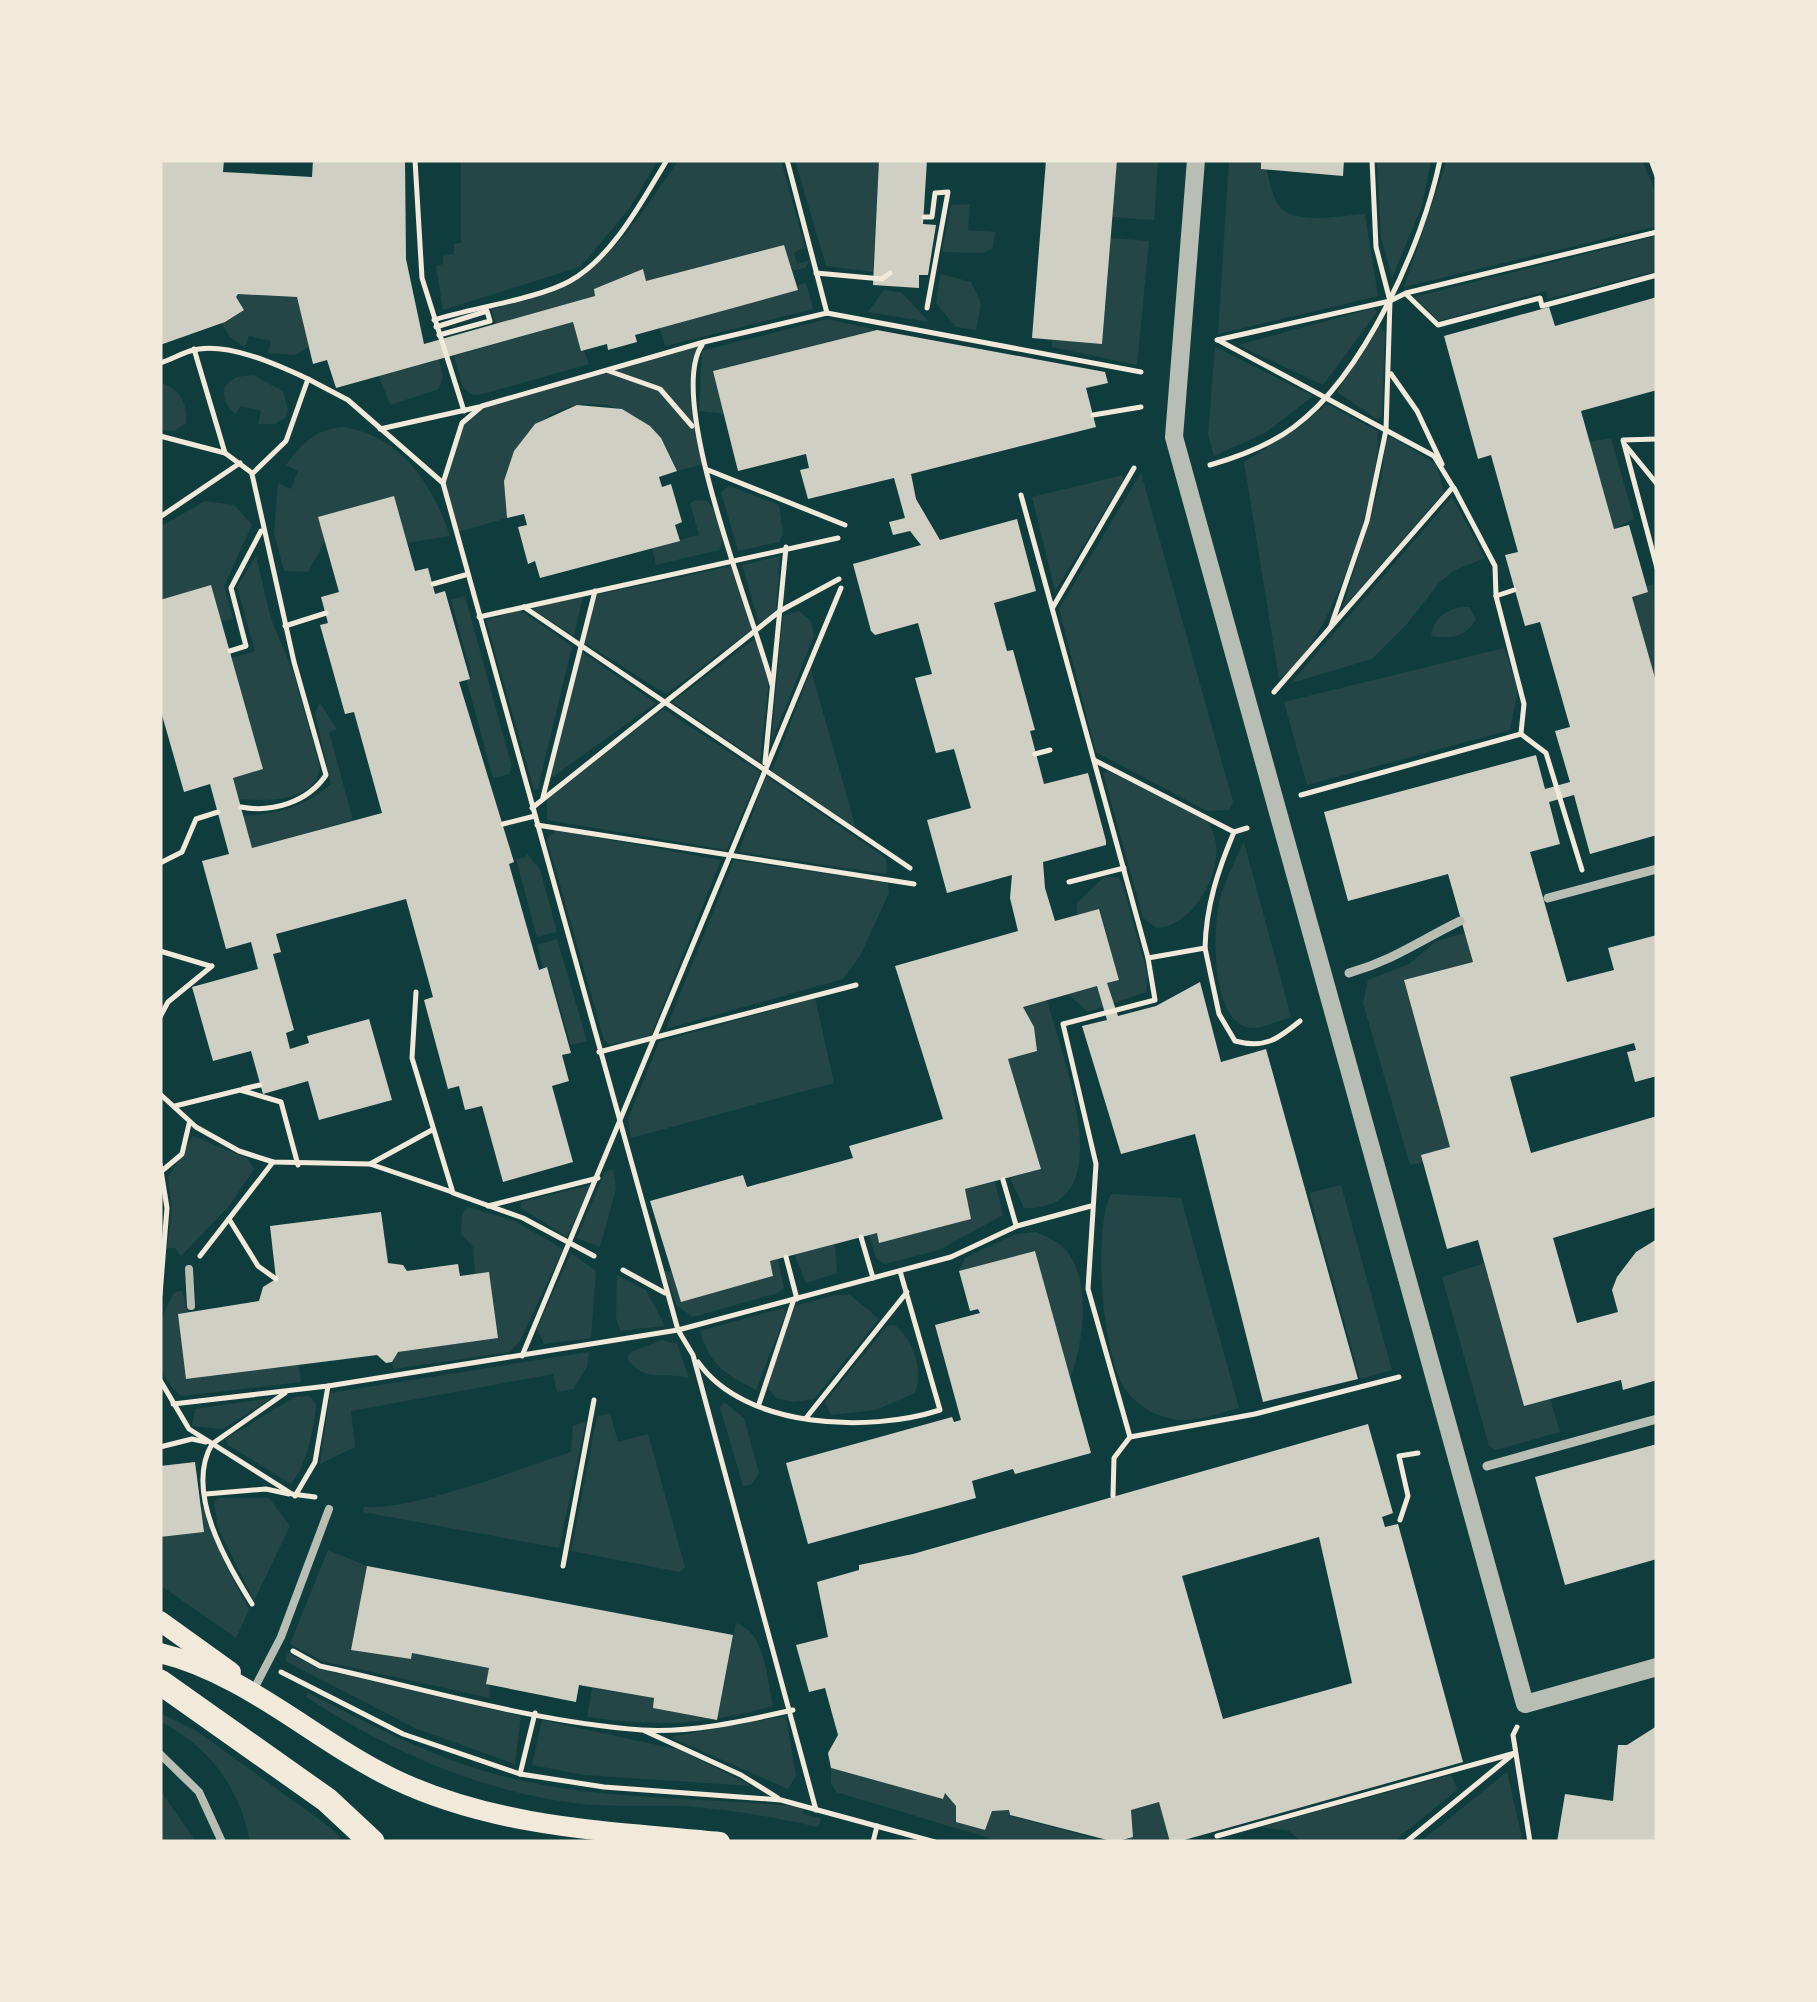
<svg xmlns="http://www.w3.org/2000/svg" width="1817" height="2002" font-family="'Roboto Condensed',sans-serif">
  <style>
    .green { fill: #244646 }
    .building { fill: #cfcfc3; fill-rule: evenodd }
    .lines { fill: none; stroke-linecap: round; stroke-linejoin: round }
    .path { stroke: #f1e9da; stroke-width: 5 }
    .service { stroke: #b8beb3; stroke-width: 8 }
    .pedestrian { stroke: #b8beb3; stroke-width: 9 }
    .tertiary { stroke: #b8beb3; stroke-width: 18 }
    .secondary { stroke: #f1e9da; stroke-width: 20 }
    .primary { stroke: #f1e9da; stroke-width: 25 }
  </style>
  <rect width="100%" height="100%" fill="#0f3d3e"/>
  <g class="green">
    <polygon points="461,160 658,160 629,209 580,267 443,310 436,266 443,264 443,256 454,254 454,244 461,243"/>
    <path d="M679,160H781L805,248L794,252L797,264L810,260L805,268L793,271L784,245L646,281L643,270L594,289L595,296L496,324L491,309C515,302 544,298 565,286C614,261 648,203 679,160Z"/>
    <polygon points="795,160 879,160 873,272 826,266"/>
    <polygon points="1117,160 1158,160 1154,220 1112,217"/>
    <path d="M1229,160H1263C1269,173 1270,194 1279,206C1294,226 1344,215 1365,214L1378,296L1218,334Z"/>
    <polygon points="1377,160 1431,160 1422,206 1392,278 1381,237"/>
    <polygon points="1447,160 1642,160 1657,195 1657,226 1404,287"/>
    <polygon points="970,204 968,230 995,232 993,248 983,253 942,252 951,205"/>
    <polygon points="1657,236 1657,271 1548,299 1546,291 1439,321 1414,297"/>
    <polygon points="1111,238 1149,241 1137,365 1052,347 1052,340 1102,343"/>
    <polygon points="940,274 971,282 981,303 976,330 956,327 936,303"/>
    <polygon points="806,283 813,309 665,346 660,328 797,290 796,286"/>
    <polygon points="884,290 901,292 929,322 868,312"/>
    <polygon points="238,294 297,297 309,347 295,355 268,353 271,341 249,336 245,348 229,336 221,322 244,310 236,297"/>
    <polygon points="1374,308 1377,312 1323,385 1238,345"/>
    <polygon points="827,319 877,330 714,371 724,414 699,411 702,351"/>
    <polygon points="573,322 589,364 483,394 473,395 463,388 454,356"/>
    <polygon points="1380,326 1385,332 1382,416 1377,419 1337,392"/>
    <path d="M704,342C679,378 693,426 705,464L677,471C634,357 489,399 507,518L454,533L443,483L462,423L482,406Z"/>
    <polygon points="1215,347 1313,396 1265,433 1214,456 1208,434"/>
    <polygon points="439,360 443,376 439,389 390,405 379,376"/>
    <path d="M253,375L283,391L288,410L285,418L275,424H258L261,411L240,406L236,414C226,407 222,397 225,386L236,377Z"/>
    <path d="M160,382C179,389 188,403 186,423L174,431L160,430Z"/>
    <path d="M1327,404L1378,431C1381,490 1330,648 1279,679L1244,462L1297,429Z"/>
    <path d="M344,427C402,437 432,484 450,536L407,543L393,496L319,517L325,541L308,572L284,571L274,533L278,483L291,489L298,471L286,465C302,443 316,429 344,427Z"/>
    <polygon points="1392,437 1436,464 1444,492 1343,608 1381,481 1386,441"/>
    <polygon points="1611,438 1634,519 1614,529 1589,442"/>
    <polygon points="1141,473 1233,802 1229,810 1207,811 1096,752 1059,609"/>
    <polygon points="1123,475 1123,481 1055,591 1032,497"/>
    <polygon points="729,486 779,505 783,534 779,542 738,551 721,492"/>
    <polygon points="1452,497 1485,558 1453,571 1439,583 1406,625 1372,659 1291,683"/>
    <path d="M696,500L708,501C718,515 727,533 719,550L656,565L652,547L699,535L690,503Z"/>
    <polygon points="205,501 234,505 252,525 224,586 233,619 221,621 211,586 160,600 160,527"/>
    <path d="M256,556L271,619L293,671L320,767C315,803 267,801 238,799L233,778L263,768L232,658L255,651L237,587Z"/>
    <polygon points="780,556 776,611 759,623 742,565"/>
    <polygon points="732,566 752,629 666,694 583,642 596,595"/>
    <polygon points="1653,584 1657,685 1632,597 1647,592 1646,586"/>
    <polygon points="465,596 511,764 510,774 493,778 466,678 472,676 451,600"/>
    <polygon points="583,596 574,636 534,610 534,608"/>
    <path d="M1469,607L1476,619C1467,637 1450,639 1431,636C1434,617 1449,606 1469,607Z"/>
    <polygon points="520,610 572,646 538,789 534,790 486,620"/>
    <polygon points="799,611 811,621 814,636 771,743 783,616"/>
    <polygon points="756,638 769,680 760,762 672,702"/>
    <polygon points="1504,648 1518,689 1510,730 1307,785 1284,702"/>
    <polygon points="582,652 656,703 551,778"/>
    <polygon points="811,670 856,828 772,771"/>
    <path d="M320,703L337,729L329,732L353,820L252,848L243,816C277,814 306,807 331,784L315,713Z"/>
    <polygon points="663,709 760,772 727,850 547,820 547,799"/>
    <path d="M1108,771L1206,820C1235,854 1198,926 1157,928L1143,918L1103,773Z"/>
    <polygon points="766,776 886,858 887,874 739,852"/>
    <polygon points="556,830 721,860 651,1035 610,1045 604,1040 547,839"/>
    <path d="M1244,842L1291,1017C1280,1021 1265,1027 1254,1028C1210,1028 1212,929 1220,899C1225,880 1235,861 1244,842Z"/>
    <polygon points="525,852 540,869 557,932 537,937 516,859 526,857"/>
    <polygon points="734,860 888,883 889,893 860,956 843,979 666,1029"/>
    <polygon points="1104,877 1119,877 1123,886 1148,976 1146,992 1088,1012 1068,994 1119,980 1100,909 1077,915 1077,903"/>
    <polygon points="1465,933 1473,962 1404,981 1450,1147 1422,1155 1424,1162 1410,1165 1363,1003 1368,980 1409,964 1437,941"/>
    <polygon points="557,939 587,1041 571,1045 548,967 543,967 537,945"/>
    <polygon points="815,998 834,1083 631,1138 628,1119 659,1042"/>
    <path d="M1047,1000C1060,1052 1126,1212 1024,1208L1010,1178L1041,1168L1008,1059L1037,1051L1034,1027L1023,1007Z"/>
    <polygon points="193,1136 247,1158 254,1169 229,1206 181,1256 175,1248 167,1248 172,1210 168,1177"/>
    <polygon points="613,1169 616,1189 600,1247 577,1238 605,1172"/>
    <polygon points="995,1182 1003,1215 939,1250 885,1264 876,1258 869,1235 877,1233 879,1242 970,1219 965,1189"/>
    <polygon points="591,1185 567,1237 521,1208 521,1202"/>
    <polygon points="1341,1185 1392,1370 1360,1379 1309,1193"/>
    <path d="M1111,1194L1181,1198L1239,1408C1210,1416 1185,1427 1156,1414C1144,1409 1128,1396 1122,1384C1102,1347 1093,1230 1111,1194Z"/>
    <polygon points="468,1207 515,1221 563,1249 520,1341 510,1352 394,1369 392,1362 398,1352 497,1338 489,1273 475,1274 473,1247 461,1234 462,1214"/>
    <path d="M1036,1232C1049,1238 1061,1242 1069,1254C1091,1287 1083,1344 1070,1379L959,1271L965,1258L1015,1234Z"/>
    <polygon points="835,1244 837,1273 806,1283 794,1254"/>
    <polygon points="571,1253 596,1271 591,1338 544,1344 537,1329"/>
    <polygon points="778,1259 784,1288 778,1293 693,1317 677,1306 664,1271 773,1276 770,1261"/>
    <polygon points="1484,1263 1524,1405 1550,1399 1560,1432 1496,1450 1489,1446 1442,1277"/>
    <polygon points="617,1275 646,1290 665,1326 621,1331 616,1320"/>
    <path d="M182,1291L188,1312L178,1314L187,1379L299,1365L301,1382L182,1396C149,1374 154,1322 175,1292Z"/>
    <polygon points="835,1295 850,1295 879,1319 814,1399 793,1402 776,1398 767,1386 795,1306"/>
    <path d="M783,1308L786,1313L756,1390C725,1374 710,1366 700,1331Z"/>
    <path d="M894,1325C914,1339 923,1371 915,1393L876,1410L831,1415L825,1402L887,1326Z"/>
    <path d="M662,1340L677,1344L689,1378C663,1371 645,1384 627,1358L631,1352Z"/>
    <polygon points="589,1352 587,1367 573,1389 557,1392 553,1374 351,1411 355,1447 320,1464 330,1393"/>
    <path d="M310,1396L316,1404C313,1432 308,1462 291,1484L228,1445L225,1439L295,1397Z"/>
    <polygon points="272,1398 223,1429 192,1426 195,1409"/>
    <polygon points="724,1402 744,1418 759,1473 751,1485 743,1486 720,1407"/>
    <polygon points="610,1413 618,1442 648,1434 685,1567 680,1572 571,1551 597,1417"/>
    <path d="M586,1421L559,1548L363,1512L364,1507C416,1510 518,1469 571,1452L573,1426Z"/>
    <polygon points="218,1498 269,1498 290,1526 254,1601 218,1528 214,1502"/>
    <polygon points="201,1507 206,1507 221,1556 249,1610 236,1638 160,1585 160,1537 204,1532"/>
    <polygon points="328,1550 367,1566 352,1650 411,1659 412,1653 489,1668 490,1698 322,1661 290,1644"/>
    <path d="M736,1623C766,1633 766,1677 773,1706C703,1725 658,1727 587,1717L592,1688L654,1698V1708L717,1720Z"/>
    <polygon points="288,1653 319,1669 521,1716 515,1764 415,1728 285,1661"/>
    <path d="M308,1693C372,1725 436,1760 506,1777C602,1801 705,1797 804,1807L803,1813L821,1819L818,1827C773,1817 728,1809 682,1806C649,1805 615,1807 582,1804C481,1792 391,1752 306,1697Z"/>
    <path d="M160,1713L198,1732L331,1828L344,1842H250C239,1786 210,1748 160,1721Z"/>
    <polygon points="786,1716 796,1776 788,1789 670,1737"/>
    <polygon points="542,1720 680,1750 752,1786 584,1775 532,1765"/>
    <polygon points="831,1768 943,1799 945,1793 956,1806 957,1822 985,1830 992,1811 1009,1810 1010,1816 1108,1842 1002,1842 836,1792 831,1783"/>
    <polygon points="1507,1772 1523,1842 1420,1842"/>
    <polygon points="1451,1775 1458,1789 1393,1842 1302,1842 1289,1831 1260,1827"/>
    <polygon points="160,1790 196,1842 160,1842"/>
    <polygon points="1159,1802 1170,1842 1115,1842 1132,1837 1131,1810"/>
  </g>
  <g class="building">
    <polygon points="160,160 224,160 223,172 312,177 313,160 405,160 406,259 424,344 595,296 594,289 643,269 646,281 784,245 798,290 635,335 637,342 608,350 607,344 581,351 573,322 336,388 327,360 313,364 297,297 238,294 236,297 244,310 225,322 160,345"/>
    <polygon points="879,160 927,160 923,224 936,225 928,275 919,275 919,288 873,285"/>
    <polygon points="1046,160 1117,160 1102,344 1032,338"/>
    <polygon points="1261,160 1344,160 1343,176 1261,169"/>
    <polygon points="1657,297 1657,390 1581,411 1614,529 1629,525 1648,592 1632,597 1657,685 1657,835 1590,854 1574,795 1549,802 1560,844 1530,852 1567,982 1614,970 1608,948 1657,935 1657,1076 1635,1082 1627,1052 1636,1050 1634,1043 1510,1077 1531,1153 1657,1116 1657,1207 1553,1238 1577,1323 1618,1312 1612,1290 1617,1277 1636,1252 1657,1239 1657,1380 1623,1390 1621,1380 1524,1406 1478,1240 1447,1249 1421,1155 1450,1147 1404,980 1473,962 1448,874 1348,901 1324,812 1536,755 1545,789 1570,782 1555,731 1570,727 1540,622 1525,626 1505,555 1518,552 1491,455 1478,459 1444,336 1549,307 1555,326"/>
    <polygon points="877,330 1105,372 1108,383 1086,388 1096,427 911,474 916,499 940,540 1017,519 1036,591 994,603 1007,651 1013,650 1035,730 1030,731 1044,784 1088,773 1106,841 1106,845 1043,862 1045,888 1055,921 1099,909 1119,980 1107,983 1118,1016 1156,1006 1200,982 1221,1062 1266,1049 1358,1379 1263,1402 1195,1134 1121,1154 1082,1026 1107,1020 1097,986 1023,1007 1034,1027 1037,1051 1008,1059 1041,1169 965,1189 971,1219 879,1243 877,1233 770,1261 773,1276 681,1302 650,1201 743,1175 747,1187 853,1158 849,1146 943,1119 895,966 1018,931 1010,898 1012,875 947,893 927,820 971,808 954,749 936,753 915,678 932,674 918,623 875,635 871,631 853,564 921,545 910,531 893,535 889,522 905,518 894,478 808,499 800,470 809,468 806,454 738,471 713,371"/>
    <polygon points="577,405 622,409 650,426 661,438 677,471 659,477 662,487 671,484 682,522 675,525 680,541 540,578 535,561 528,564 518,527 527,525 524,514 507,518 504,481 514,451 535,424"/>
    <polygon points="394,496 415,571 428,568 435,594 445,591 470,679 459,682 514,862 509,864 539,970 547,967 571,1053 562,1055 569,1081 552,1086 573,1162 503,1182 482,1106 465,1110 459,1086 448,1089 424,1000 433,997 406,899 276,934 281,952 273,954 294,1030 286,1033 290,1049 309,1043 307,1036 369,1019 392,1100 319,1120 308,1081 263,1094 251,1051 213,1061 192,987 258,969 251,942 226,949 202,861 229,854 210,784 184,792 160,708 160,600 211,585 263,769 233,778 252,848 382,813 354,712 345,714 320,625 328,623 321,597 339,592 318,517"/>
    <polygon points="381,1212 388,1263 403,1265 407,1271 458,1264 460,1276 489,1272 498,1338 398,1352 392,1362 386,1363 377,1355 186,1379 178,1314 259,1301 263,1287 276,1279 270,1226"/>
    <polygon points="1035,1251 1091,1453 1015,1474 1013,1469 972,1481 976,1498 808,1544 786,1463 952,1417 954,1422 961,1420 935,1325 980,1313 978,1309 970,1311 959,1271"/>
    <path d="M1368,1424L1393,1513L1382,1517L1385,1527L1398,1524L1463,1762L1177,1842H1170L1159,1802L1131,1810L1133,1837L1115,1842L1010,1815L1009,1810L992,1811L985,1830L956,1822V1806L945,1793L943,1799L831,1768L828,1753L838,1735L825,1688L809,1692L796,1645L828,1637L817,1582L859,1570V1565L913,1554ZM1319,1537L1352,1683L1223,1719L1182,1576Z"/>
    <polygon points="1657,1444 1657,1559 1565,1585 1535,1477"/>
    <polygon points="195,1462 204,1532 160,1537 160,1466"/>
    <polygon points="367,1566 733,1635 717,1720 653,1708 654,1698 579,1685 576,1702 486,1684 489,1668 412,1653 411,1659 351,1650"/>
    <polygon points="1657,1726 1657,1842 1557,1842 1565,1794 1613,1801 1618,1745 1627,1745"/>
  </g>
  <g class="lines">
    <g class="path">
      <polyline points="415,160 422,278 464,411"/>
      <polyline points="787,160 827,313"/>
      <polyline points="1651,160 1657,176"/>
      <polyline points="924,217 932,217 935,193 948,192 927,308"/>
      <polyline points="816,273 882,279 890,273"/>
      <polyline points="1406,294 1438,325 1540,298 1542,306 1657,275"/>
      <path d="M434,320C471,308 538,299 570,281C613,257 642,201 667,160"/>
      <polyline points="436,327 487,311 490,321 439,335"/>
      <polyline points="1217,340 1390,301 1406,293 1657,232"/>
      <polyline points="1218,340 1434,456 1453,487 1274,692"/>
      <path d="M702,345C665,399 754,616 772,685"/>
      <polyline points="194,349 225,453 252,473"/>
      <path d="M160,363C171,360 180,354 190,351C224,340 278,365 308,379L286,441L252,474L294,662L326,775C308,802 272,813 241,807"/>
      <polyline points="609,371 660,389 692,426"/>
      <polyline points="1391,374 1417,411 1442,464"/>
      <polyline points="308,379 348,400 443,483 678,1330 693,1355 816,1810"/>
      <polyline points="1093,415 1141,407"/>
      <polyline points="380,429 479,407"/>
      <polyline points="160,436 225,453"/>
      <polyline points="1657,439 1623,440 1657,568"/>
      <polyline points="1626,446 1657,484"/>
      <path d="M1210,465C1238,457 1270,445 1294,427C1364,375 1423,244 1440,160"/>
      <polyline points="708,470 845,525"/>
      <polyline points="443,483 462,423 482,406 704,342 827,313 1141,372"/>
      <polyline points="1454,488 1495,566 1496,596 1524,704 1521,733"/>
      <polyline points="1021,495 1148,958 1155,1000 1063,1024 1096,1164 1088,1289 1130,1437 1114,1458 1113,1496"/>
      <polyline points="160,517 240,463"/>
      <polyline points="433,584 465,575"/>
      <polyline points="1496,596 1514,590"/>
      <polyline points="524,607 910,868"/>
      <polyline points="1053,607 1134,468"/>
      <polyline points="479,617 838,538"/>
      <polyline points="285,626 326,613"/>
      <polyline points="1331,626 1367,521 1386,430 1390,301 1376,247 1372,160"/>
      <polyline points="230,651 246,646 231,588 261,531"/>
      <polyline points="1035,754 1050,750"/>
      <polyline points="1094,760 1234,832"/>
      <polyline points="765,763 786,547"/>
      <polyline points="1301,795 1521,734 1546,753 1582,870"/>
      <polyline points="543,797 595,591"/>
      <polyline points="532,808 780,611 839,579"/>
      <polyline points="503,824 535,816"/>
      <polyline points="537,825 914,884"/>
      <polyline points="160,863 182,852 196,819 218,812"/>
      <polyline points="1069,882 1124,868"/>
      <path d="M1205,948L1219,1014L1235,1041C1265,1049 1278,1039 1300,1021"/>
      <polyline points="160,951 210,966"/>
      <path d="M1148,958L1205,948C1206,906 1218,870 1234,832L1247,828"/>
      <polyline points="416,992 412,1058 453,1193 523,1218 594,1256"/>
      <polyline points="160,1017 168,1002 212,966"/>
      <polyline points="599,1052 856,985"/>
      <polyline points="243,1089 260,1085"/>
      <polyline points="160,1094 196,1127 239,1151 273,1162 370,1164 432,1130"/>
      <polyline points="175,1106 240,1090 281,1102 298,1165"/>
      <polyline points="160,1164 167,1208 160,1295"/>
      <polyline points="370,1164 452,1192"/>
      <polyline points="163,1170 182,1154 189,1124"/>
      <polyline points="1003,1180 1016,1225"/>
      <polyline points="488,1206 598,1178"/>
      <polyline points="229,1219 258,1266 276,1279"/>
      <polyline points="861,1237 873,1278"/>
      <polyline points="200,1256 273,1162"/>
      <polyline points="786,1257 797,1299"/>
      <polyline points="623,1270 665,1293"/>
      <polyline points="522,1356 841,588"/>
      <path d="M698,1362C745,1429 869,1433 940,1410L900,1271"/>
      <polyline points="160,1380 189,1429 292,1494 315,1497"/>
      <polyline points="173,1404 328,1386 678,1330 951,1257 1017,1226 1091,1206"/>
      <polyline points="759,1404 794,1299"/>
      <polyline points="806,1418 907,1292"/>
      <polyline points="1130,1437 1255,1414 1399,1377"/>
      <polyline points="160,1447 192,1439 206,1442"/>
      <polyline points="206,1494 266,1489 289,1494"/>
      <polyline points="295,1496 315,1462 328,1386"/>
      <polyline points="1400,1520 1408,1496 1399,1456 1418,1453"/>
      <polyline points="563,1566 594,1400"/>
      <path d="M252,1604C227,1563 184,1492 212,1444L285,1393"/>
      <path d="M293,1651L320,1666C425,1689 534,1722 642,1730C693,1733 743,1721 793,1710"/>
      <polyline points="281,1672 403,1734 520,1774 604,1787 781,1800 935,1842"/>
      <polyline points="1517,1727 1513,1735 1530,1842"/>
      <polyline points="645,1731 741,1775 778,1798"/>
      <polyline points="520,1774 535,1713"/>
      <polyline points="1217,1836 1515,1753"/>
      <polyline points="873,1842 877,1826"/>
      <polyline points="1406,1842 1512,1755"/>
    </g>
    <g class="service">
      <polyline points="189,1269 191,1306"/>
      <polyline points="254,1689 281,1637 329,1509"/>
      <polyline points="160,1754 199,1792 222,1842"/>
    </g>
    <g class="pedestrian">
      <polyline points="1548,898 1657,869"/>
      <path d="M1349,973C1394,960 1419,941 1460,921"/>
      <polyline points="1487,1466 1657,1419"/>
    </g>
    <polyline class="tertiary" points="1196,160 1174,437 1525,1704 1657,1667"/>
    <g class="secondary">
      <polyline points="160,1621 231,1672"/>
      <path d="M160,1653C247,1674 315,1741 394,1779C496,1828 609,1831 720,1842"/>
    </g>
    <polyline class="primary" points="160,1682 327,1800 372,1842"/>
  </g>
  <rect width="1817" height="2002" fill="none" stroke="#f1e9da" stroke-width="325"/>
</svg>
